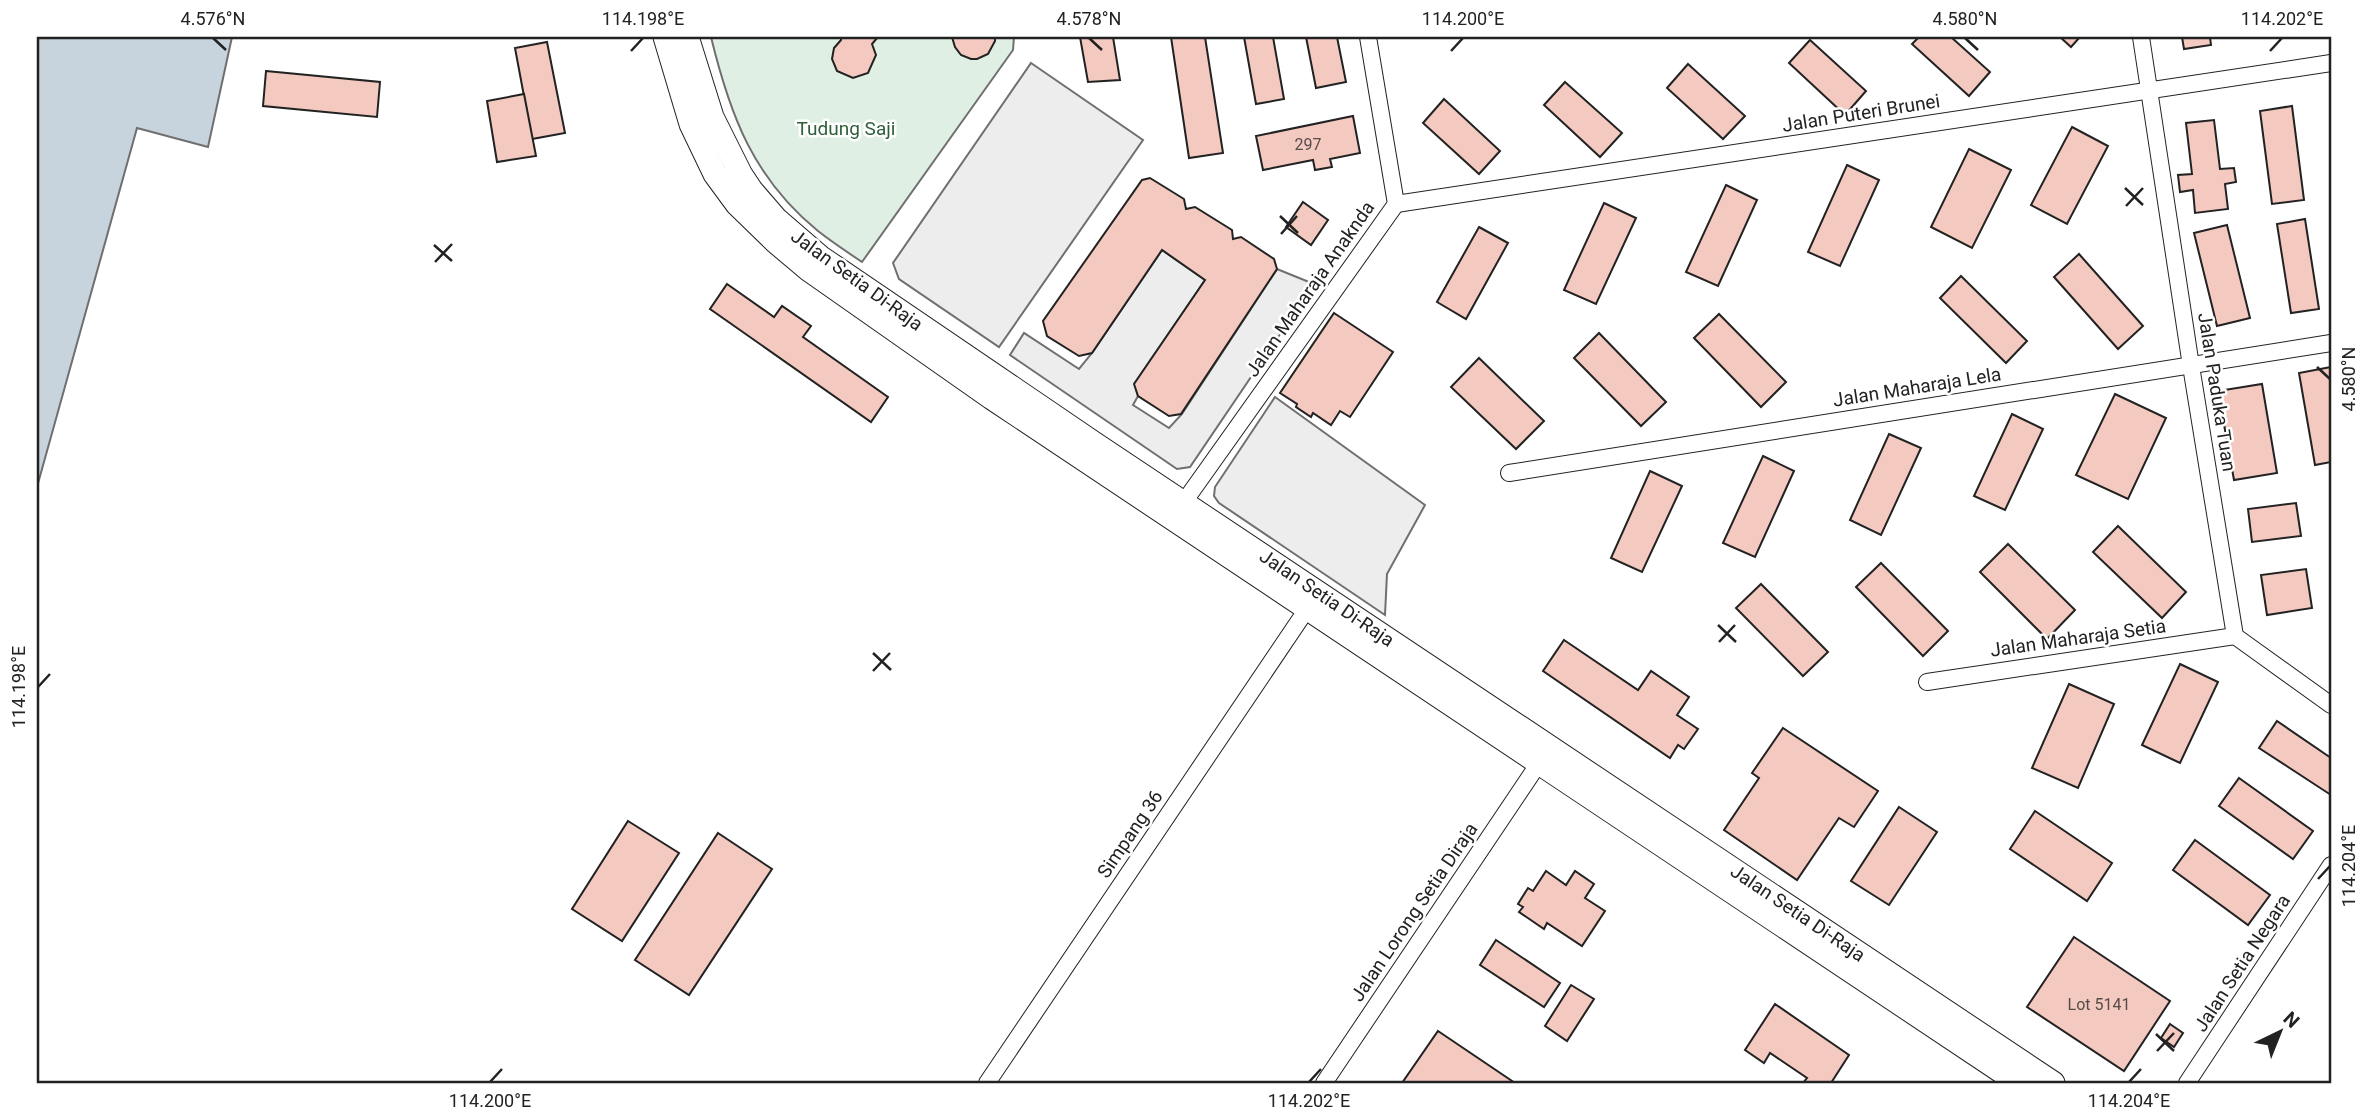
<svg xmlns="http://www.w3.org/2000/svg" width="2368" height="1120" font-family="Roboto,sans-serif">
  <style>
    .green { fill: #e0efe3; stroke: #6f6f6f; stroke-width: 2 }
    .parking { fill: #ededed; stroke: #6f6f6f; stroke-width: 2 }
    .water { fill: #c7d3dd; stroke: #6f6f6f; stroke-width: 2 }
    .building { fill: #f3c9c0; stroke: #222; stroke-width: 2 }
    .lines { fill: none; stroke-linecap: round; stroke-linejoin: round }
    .street-casing { stroke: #222; stroke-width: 18 }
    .secondary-casing { stroke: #222; stroke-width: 25 }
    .street { stroke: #fff; stroke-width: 16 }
    .secondary { stroke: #fff; stroke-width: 23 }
    .ticks { fill: none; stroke: #222; stroke-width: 2.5 }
    .labels { text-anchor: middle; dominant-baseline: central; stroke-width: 5; stroke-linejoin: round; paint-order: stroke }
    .number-label { font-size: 16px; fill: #564c4a }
    .street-label { font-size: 19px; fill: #222; stroke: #fff }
    .park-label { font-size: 19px; fill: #2f5e38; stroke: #fff }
    .neatline { fill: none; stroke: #222; stroke-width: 2.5 }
    .ticks-label { font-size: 18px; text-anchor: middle; fill: #222 }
  </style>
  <rect width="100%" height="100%" fill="#fff"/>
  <path class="green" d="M711,37H1014L1013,50L862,262C847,252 832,242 818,231C753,178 730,115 711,37Z"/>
  <g class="parking">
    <polygon points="1031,63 1143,140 999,347 899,279 893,263"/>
    <polygon points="1162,250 1205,280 1135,384 1138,396 1133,405 1169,428 1182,414 1277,269 1314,284 1190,467 1177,469 1010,355 1024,333 1079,369 1092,353"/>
    <polygon points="1275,397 1425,505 1387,574 1385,615 1219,503 1214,496 1215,487"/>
  </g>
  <polygon class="water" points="37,37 232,37 208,147 137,128 37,487"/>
  <g class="building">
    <polygon points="841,37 878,37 872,44 876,55 868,73 853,78 837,71 832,59 834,48 841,40"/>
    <polygon points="952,37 995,37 995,41 988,54 977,59 971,59 961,55 955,47"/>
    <polygon points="1080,37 1113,37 1120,80 1088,82"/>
    <polygon points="1171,37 1205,37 1223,153 1189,158"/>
    <polygon points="1244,37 1273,37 1284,99 1256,104"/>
    <polygon points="1306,37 1337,37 1346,82 1316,88"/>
    <polygon points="1919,37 1951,37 1990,72 1969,96 1912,44"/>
    <polygon points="2060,37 2080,37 2071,47"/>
    <polygon points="2182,37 2210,37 2211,45 2184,49"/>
    <polygon points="1810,40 1866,91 1845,115 1789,63"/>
    <polygon points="547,42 565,133 532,139 515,48"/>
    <polygon points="1688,64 1745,116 1723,139 1667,88"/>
    <polygon points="266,71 380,82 377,117 263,106"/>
    <polygon points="1565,82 1622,133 1600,157 1544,105"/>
    <polygon points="524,94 536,156 497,162 487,101"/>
    <polygon points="1444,99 1500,151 1479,174 1423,123"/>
    <polygon points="2292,106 2304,200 2272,204 2260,111"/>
    <polygon points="1353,116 1360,153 1330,159 1332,167 1315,170 1313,160 1263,170 1256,136"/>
    <polygon points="2214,120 2220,169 2234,168 2236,182 2225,184 2228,209 2195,213 2193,190 2180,192 2178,175 2192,174 2186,123"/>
    <polygon points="2072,127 2108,146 2067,224 2031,205"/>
    <polygon points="1969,149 2011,170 1972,248 1931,227"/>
    <polygon points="1847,165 1879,180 1840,266 1808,252"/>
    <polygon points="1150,178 1184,199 1186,209 1195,207 1232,230 1233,239 1241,237 1274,259 1277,269 1181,414 1169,416 1138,396 1134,384 1205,280 1162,250 1092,353 1079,356 1047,336 1043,321 1142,180"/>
    <polygon points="1726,185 1757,200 1718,286 1686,272"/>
    <polygon points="1303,202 1328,220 1311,245 1286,227"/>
    <polygon points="1604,203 1636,218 1596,304 1564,290"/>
    <polygon points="2305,219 2319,309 2291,313 2277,224"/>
    <polygon points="2227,225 2250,318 2217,326 2194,233"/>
    <polygon points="1479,227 1508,243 1466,319 1437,302"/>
    <polygon points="2079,254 2143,326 2118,349 2054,277"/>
    <polygon points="1961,276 2027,341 2006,363 1940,298"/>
    <polygon points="727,284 774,317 782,306 811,326 803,337 888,397 871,422 710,309"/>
    <polygon points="1334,313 1393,352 1350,417 1340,411 1331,425 1313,413 1311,417 1296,407 1297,404 1280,393"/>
    <polygon points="1719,314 1786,382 1761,407 1694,338"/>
    <polygon points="1599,333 1666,402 1641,426 1574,358"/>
    <polygon points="1479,358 1544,421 1516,449 1451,387"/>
    <polygon points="2331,367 2331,462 2315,465 2299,373"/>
    <polygon points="2262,384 2277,473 2234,480 2218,391"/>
    <polygon points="2115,394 2166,418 2128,499 2076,475"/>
    <polygon points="2012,414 2043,429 2005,510 1974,496"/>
    <polygon points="1889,434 1921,448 1881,535 1850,520"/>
    <polygon points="1763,456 1794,471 1755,557 1723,543"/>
    <polygon points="1650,471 1682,486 1642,572 1611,558"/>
    <polygon points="2296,503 2301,536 2252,542 2248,509"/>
    <polygon points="2118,526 2186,592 2162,618 2093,552"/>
    <polygon points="2008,544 2075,610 2047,639 1980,572"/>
    <polygon points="1881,563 1948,631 1923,656 1856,587"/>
    <polygon points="2306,569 2312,608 2267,615 2261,575"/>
    <polygon points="1761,584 1828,652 1803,676 1736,608"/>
    <polygon points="1564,640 1638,690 1651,671 1689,697 1677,715 1698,729 1684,749 1678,745 1670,758 1543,671"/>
    <polygon points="2180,664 2218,682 2180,763 2142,745"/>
    <polygon points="2069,684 2114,704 2078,788 2032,768"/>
    <polygon points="2277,721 2331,758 2331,795 2259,748"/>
    <polygon points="1783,728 1878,791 1854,827 1839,818 1797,880 1724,830 1759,778 1752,773"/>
    <polygon points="2239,778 2313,831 2293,859 2219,806"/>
    <polygon points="1899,807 1937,832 1889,905 1851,881"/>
    <polygon points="2035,811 2112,863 2087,901 2010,849"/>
    <polygon points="628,821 679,853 622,941 572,909"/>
    <polygon points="718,833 772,869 689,995 635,960"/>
    <polygon points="2195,840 2270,895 2248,925 2173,870"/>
    <polygon points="1546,871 1566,885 1575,871 1594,884 1585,898 1605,911 1582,946 1547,923 1544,929 1519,912 1523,907 1518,904 1528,888 1533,891"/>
    <polygon points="2074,937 2170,1001 2124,1071 2027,1007"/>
    <polygon points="1496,940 1560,983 1544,1007 1480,965"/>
    <polygon points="1571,985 1594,999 1567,1041 1545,1026"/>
    <polygon points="1775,1004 1849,1055 1831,1083 1803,1083 1807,1078 1770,1053 1764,1063 1745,1050"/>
    <polygon points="2170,1024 2183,1033 2174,1047 2161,1038"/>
    <polygon points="1438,1031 1515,1083 1402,1083"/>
  </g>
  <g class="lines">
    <defs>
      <g id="street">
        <polyline points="2141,37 2191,366 2235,636 2331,705"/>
        <polyline points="1396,204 2331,63"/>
        <polyline points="1509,473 2331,343"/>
        <polyline points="1184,502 1396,204 1368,37"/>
        <polyline points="1927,682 2235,636"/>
        <polyline points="987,1083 1307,609"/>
        <polyline points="1324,1083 1539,763"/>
        <polyline points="2187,1083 2331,865"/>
      </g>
      <g id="secondary">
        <polyline points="665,37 691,124 715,174 737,204 776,242 808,269 992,398 2019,1083"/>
        <polyline points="687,37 712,117 741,175 751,190 776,219 820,257 1095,444 2053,1083"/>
      </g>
    </defs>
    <use href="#street" class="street-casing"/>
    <use href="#secondary" class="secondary-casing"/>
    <use href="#street" class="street"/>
    <use href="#secondary" class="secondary"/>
  </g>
  <path class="ticks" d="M213,38L226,50M1089,38L1102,50M1965,38L1978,50M631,51L643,38M1451,51L1463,38M2270,51L2282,38M2125,188L2143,205M2126,206L2143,188M1280,216L1298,233M1281,234L1297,216M434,245L452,261M435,262L452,244M2317,367L2330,379M1718,625L1736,642M1719,642L1735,625M873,653L891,670M873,671L890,653M38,687L50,674M2318,879L2330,866M2156,1034L2174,1051M2157,1051L2174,1033M490,1082L502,1069M1309,1082L1321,1069M2129,1082L2141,1069"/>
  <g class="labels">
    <g class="number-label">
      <text x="1308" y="144">297</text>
      <text x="2099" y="1004">Lot 5141</text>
    </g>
    <g class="street-label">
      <text transform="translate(1861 113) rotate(-9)">Jalan Puteri Brunei</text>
      <text transform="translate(857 280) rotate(36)">Jalan Setia Di-Raja</text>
      <text transform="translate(1310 289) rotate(-55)">Jalan Maharaja Anaknda</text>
      <text transform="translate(1917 387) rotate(-9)">Jalan Maharaja Lela</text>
      <text transform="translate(2217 392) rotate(81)">Jalan Paduka Tuan</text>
      <text transform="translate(1327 598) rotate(34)">Jalan Setia Di-Raja</text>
      <text transform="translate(2078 638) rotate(-8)">Jalan Maharaja Setia</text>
      <text transform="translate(1130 834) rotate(-56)">Simpang 36</text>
      <text transform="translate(1414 912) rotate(-56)">Jalan Lorong Setia Diraja</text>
      <text transform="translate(1798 913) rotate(34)">Jalan Setia Di-Raja</text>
      <text transform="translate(2242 963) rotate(-57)">Jalan Setia Negara</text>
    </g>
    <g class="park-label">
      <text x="846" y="128">Tudung Saji</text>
    </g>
  </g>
  <rect width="2368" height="1120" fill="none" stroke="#ffffff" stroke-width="77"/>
  <g transform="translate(2280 1032) rotate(43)" stroke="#ffffff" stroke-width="5" paint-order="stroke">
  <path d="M0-5L12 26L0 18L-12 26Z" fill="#222222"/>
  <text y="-10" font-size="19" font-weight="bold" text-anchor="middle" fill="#222222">N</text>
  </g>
  <rect x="38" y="38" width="2292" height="1044" class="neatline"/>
  <g class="ticks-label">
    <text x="213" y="25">4.576°N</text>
    <text x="643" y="25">114.198°E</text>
    <text x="1089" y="25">4.578°N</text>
    <text x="1463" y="25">114.200°E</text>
    <text x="1965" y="25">4.580°N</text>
    <text x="2282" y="25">114.202°E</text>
    <text transform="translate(2349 379) rotate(-90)" y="6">4.580°N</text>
    <text transform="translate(19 687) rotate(-90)" y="6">114.198°E</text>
    <text transform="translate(2349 866) rotate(-90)" y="6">114.204°E</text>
    <text x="490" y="1107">114.200°E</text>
    <text x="1309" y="1107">114.202°E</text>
    <text x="2129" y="1107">114.204°E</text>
  </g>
</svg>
